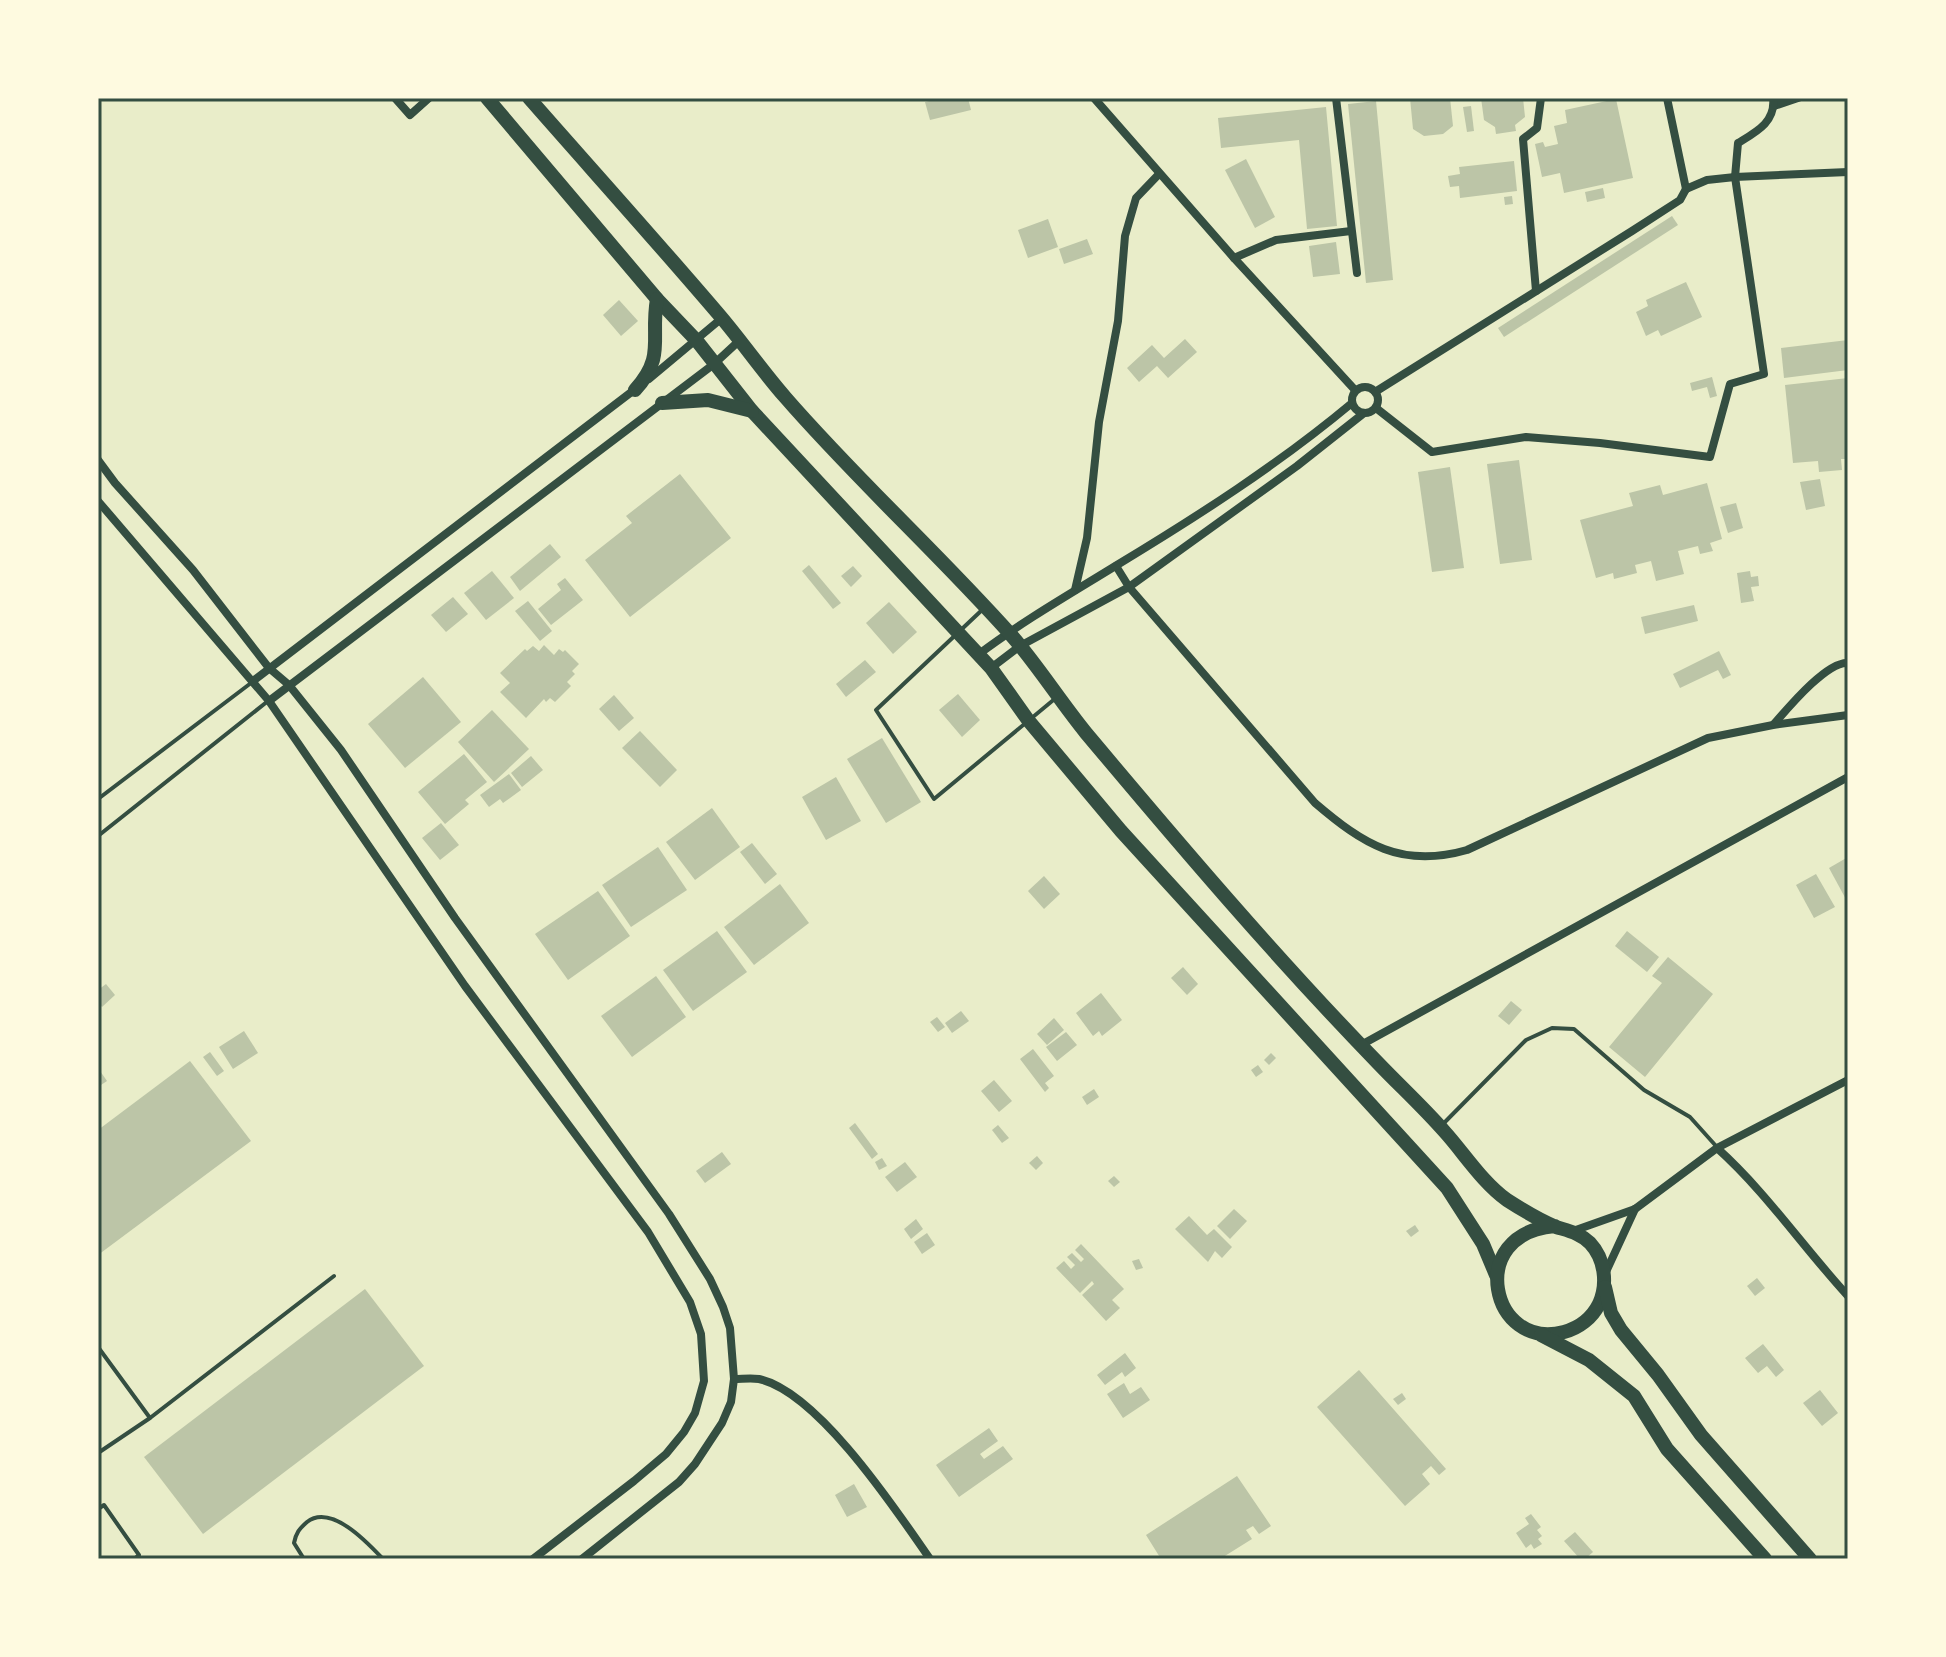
<svg xmlns="http://www.w3.org/2000/svg" width="1946" height="1657" font-family="'Titillium Web',sans-serif">
  <style>
    .building { fill: #bcc5a7 }
    .lines { fill: none; stroke-linecap: round; stroke-linejoin: round }
    .service { stroke: #344e41; stroke-width: 4 }
    .minor { stroke: #344e41; stroke-width: 8 }
    .trunk { stroke: #344e41; stroke-width: 14 }
    .neatline { fill: none; stroke: #344e41; stroke-width: 3 }
  </style>
  <rect width="100%" height="100%" fill="#e9edc9"/>
  <g class="building">
    <polygon points="941,98 968,98 971,110 930,120 925,102"/>
    <polygon points="1410,98 1450,98 1453,126 1443,134 1424,136 1413,129"/>
    <polygon points="1481,98 1523,98 1525,117 1515,125 1516,131 1496,134 1495,127 1484,120"/>
    <polygon points="1616,99 1633,178 1564,193 1560,173 1542,177 1535,144 1543,142 1545,147 1558,144 1554,126 1567,123 1565,110"/>
    <polygon points="1376,101 1393,280 1366,283 1348,104"/>
    <polygon points="1471,106 1474,131 1467,132 1463,107"/>
    <polygon points="1326,107 1337,226 1307,229 1299,140 1221,148 1218,118"/>
    <polygon points="1246,159 1275,217 1255,228 1225,170"/>
    <polygon points="1514,161 1517,191 1460,198 1459,186 1450,187 1448,176 1460,174 1459,167"/>
    <polygon points="1603,188 1605,198 1587,202 1585,192"/>
    <polygon points="1512,196 1513,204 1505,205 1504,197"/>
    <polygon points="1672,216 1678,225 1504,337 1498,328"/>
    <polygon points="1048,219 1058,247 1028,258 1018,230"/>
    <polygon points="1087,239 1093,254 1064,264 1059,249"/>
    <polygon points="1336,242 1340,274 1313,277 1309,246"/>
    <polygon points="1686,282 1702,317 1661,336 1658,330 1646,336 1636,312 1648,306 1646,300"/>
    <polygon points="619,300 638,321 621,336 603,315"/>
    <polygon points="1185,339 1197,352 1168,378 1157,366 1139,382 1127,368 1152,345 1164,358"/>
    <polygon points="1848,340 1848,370 1784,378 1781,348"/>
    <polygon points="1712,377 1717,396 1710,398 1707,387 1692,391 1690,383"/>
    <polygon points="1848,378 1848,459 1841,459 1842,470 1819,472 1818,461 1793,463 1785,385"/>
    <polygon points="1519,460 1532,560 1500,564 1487,464"/>
    <polygon points="1450,467 1464,568 1432,572 1418,472"/>
    <polygon points="680,474 731,538 630,617 585,560 632,523 626,516"/>
    <polygon points="1820,479 1825,506 1806,510 1800,482"/>
    <polygon points="1707,483 1722,539 1710,543 1713,551 1700,554 1698,546 1678,551 1684,574 1656,581 1651,561 1635,565 1637,573 1614,579 1613,573 1596,578 1580,520 1633,506 1629,493 1660,485 1663,495"/>
    <polygon points="1736,503 1743,528 1728,533 1720,507"/>
    <polygon points="550,544 561,557 520,591 510,577"/>
    <polygon points="809,565 841,603 833,609 802,571"/>
    <polygon points="853,566 862,576 851,587 841,576"/>
    <polygon points="492,571 514,598 486,620 464,593"/>
    <polygon points="1750,571 1751,577 1758,576 1759,586 1751,587 1754,601 1741,603 1737,573"/>
    <polygon points="565,578 583,600 551,625 538,609 561,590 557,584"/>
    <polygon points="453,597 468,614 446,632 431,615"/>
    <polygon points="528,601 552,631 540,641 515,611"/>
    <polygon points="889,602 917,632 893,654 866,623"/>
    <polygon points="1694,605 1698,621 1645,634 1641,617"/>
    <polygon points="544,645 554,655 559,649 563,652 565,650 579,664 572,671 575,674 567,682 571,686 555,702 550,698 546,702 544,699 526,718 500,692 510,683 500,673 525,649 527,651 533,646 539,651"/>
    <polygon points="1719,651 1731,675 1723,679 1718,670 1680,688 1673,674"/>
    <polygon points="865,660 876,672 846,697 836,684"/>
    <polygon points="423,677 461,722 405,768 368,724"/>
    <polygon points="958,694 980,720 962,737 939,710"/>
    <polygon points="614,695 634,718 619,731 599,709"/>
    <polygon points="492,710 529,749 494,782 458,742"/>
    <polygon points="640,731 677,770 660,787 622,748"/>
    <polygon points="882,738 921,802 886,823 847,759"/>
    <polygon points="464,754 487,782 465,800 469,804 445,824 418,792"/>
    <polygon points="531,756 543,770 522,787 511,773"/>
    <polygon points="509,774 521,790 503,803 500,799 489,807 480,795"/>
    <polygon points="836,777 861,821 826,840 802,797"/>
    <polygon points="712,808 740,847 695,880 666,842"/>
    <polygon points="441,823 459,845 440,860 422,838"/>
    <polygon points="752,843 777,874 765,884 740,852"/>
    <polygon points="658,847 687,890 631,927 602,885"/>
    <polygon points="1848,857 1848,903 1829,868"/>
    <polygon points="1816,874 1835,907 1814,918 1796,885"/>
    <polygon points="1044,876 1060,894 1044,909 1028,891"/>
    <polygon points="780,884 809,923 754,965 724,927"/>
    <polygon points="598,891 630,936 568,980 535,934"/>
    <polygon points="717,931 747,972 693,1011 663,970"/>
    <polygon points="1627,931 1659,957 1647,972 1615,946"/>
    <polygon points="1668,957 1713,994 1645,1077 1609,1047 1662,983 1652,976"/>
    <polygon points="1183,967 1198,984 1187,995 1171,978"/>
    <polygon points="656,976 686,1017 632,1057 601,1016"/>
    <polygon points="106,984 115,995 102,1007 98,1002 98,990"/>
    <polygon points="1101,993 1122,1020 1102,1036 1099,1031 1093,1036 1076,1013"/>
    <polygon points="1511,1001 1522,1010 1509,1025 1498,1016"/>
    <polygon points="961,1011 969,1021 952,1033 945,1023"/>
    <polygon points="937,1017 945,1027 938,1032 930,1022"/>
    <polygon points="1054,1018 1064,1030 1047,1045 1037,1034"/>
    <polygon points="244,1031 258,1053 233,1069 219,1047"/>
    <polygon points="1066,1032 1077,1045 1057,1061 1046,1047"/>
    <polygon points="1033,1049 1054,1076 1045,1083 1049,1088 1045,1092 1020,1059"/>
    <polygon points="210,1052 224,1071 217,1076 203,1057"/>
    <polygon points="1271,1053 1276,1058 1269,1065 1264,1060"/>
    <polygon points="190,1061 251,1141 98,1255 98,1130"/>
    <polygon points="1258,1065 1263,1072 1256,1077 1251,1070"/>
    <polygon points="98,1068 107,1081 98,1087"/>
    <polygon points="994,1080 1012,1101 999,1112 981,1091"/>
    <polygon points="1094,1089 1099,1097 1087,1105 1082,1097"/>
    <polygon points="855,1123 878,1154 872,1159 849,1128"/>
    <polygon points="998,1125 1009,1138 1002,1143 992,1130"/>
    <polygon points="722,1152 731,1164 705,1183 696,1171"/>
    <polygon points="1037,1156 1043,1163 1036,1170 1029,1163"/>
    <polygon points="882,1158 887,1166 879,1170 875,1162"/>
    <polygon points="905,1162 917,1177 897,1192 885,1177"/>
    <polygon points="1114,1176 1120,1182 1114,1187 1108,1181"/>
    <polygon points="1234,1209 1247,1221 1230,1239 1217,1226"/>
    <polygon points="1189,1216 1207,1235 1214,1229 1232,1247 1222,1258 1215,1251 1208,1262 1175,1229"/>
    <polygon points="916,1219 923,1229 911,1239 904,1229"/>
    <polygon points="1415,1225 1419,1231 1411,1237 1406,1231"/>
    <polygon points="927,1233 935,1245 922,1254 914,1242"/>
    <polygon points="1081,1244 1124,1289 1112,1300 1120,1308 1106,1321 1082,1295 1094,1284 1092,1281 1080,1293 1056,1268 1064,1261 1071,1269 1075,1265 1067,1257 1072,1253 1081,1262 1084,1259 1075,1250"/>
    <polygon points="1139,1259 1143,1268 1136,1270 1132,1261"/>
    <polygon points="1757,1278 1765,1288 1755,1296 1747,1286"/>
    <polygon points="365,1289 424,1366 203,1534 144,1457"/>
    <polygon points="1763,1344 1784,1370 1776,1377 1767,1366 1758,1373 1745,1358"/>
    <polygon points="1125,1353 1136,1368 1125,1377 1122,1372 1105,1385 1097,1375"/>
    <polygon points="1359,1370 1446,1469 1439,1475 1431,1466 1422,1474 1430,1484 1405,1506 1317,1407"/>
    <polygon points="1124,1383 1130,1394 1141,1387 1150,1400 1123,1418 1107,1394"/>
    <polygon points="1820,1390 1838,1413 1822,1426 1803,1403"/>
    <polygon points="1402,1393 1406,1399 1398,1405 1393,1399"/>
    <polygon points="989,1428 998,1441 980,1454 984,1459 1003,1446 1013,1459 959,1497 936,1465"/>
    <polygon points="1237,1476 1271,1526 1259,1534 1253,1526 1246,1530 1252,1539 1220,1559 1161,1559 1146,1535"/>
    <polygon points="854,1484 867,1507 847,1517 835,1495"/>
    <polygon points="1531,1514 1541,1527 1537,1530 1542,1536 1538,1539 1542,1544 1534,1549 1531,1544 1526,1548 1516,1533 1529,1524 1525,1518"/>
    <polygon points="1575,1532 1593,1552 1585,1559 1580,1559 1564,1541"/>
  </g>
  <g class="lines">
    <g class="service">
      <polyline points="982,610 876,710 934,799 1057,697"/>
      <polyline points="98,799 251,683"/>
      <polyline points="98,836 268,701"/>
      <polyline points="1442,1125 1526,1040 1552,1028 1574,1029 1644,1090 1690,1117 1716,1146"/>
      <polyline points="98,1347 150,1418"/>
      <polyline points="98,1453 150,1418 334,1276"/>
      <polyline points="98,1509 104,1505 139,1555 134,1559"/>
      <path d="M304,1559L294,1543C296,1533 299,1529 307,1522C331,1503 368,1543 383,1559"/>
    </g>
    <g class="minor">
      <polyline points="395,98 410,115 429,98"/>
      <polyline points="1094,98 1234,258 1355,390"/>
      <polyline points="1336,98 1357,273"/>
      <polyline points="1667,98 1686,189"/>
      <polyline points="1774,106 1798,98"/>
      <polyline points="1234,258 1276,240 1351,231"/>
      <polyline points="1536,291 1523,139 1537,128 1541,98"/>
      <polyline points="649,379 722,318"/>
      <circle cx="1365" cy="400" r="13"/>
      <polyline points="1375,392 1632,231 1680,200 1686,189 1707,180 1735,177 1848,172"/>
      <path d="M1376,408L1432,452L1526,437L1600,443L1710,457L1730,384L1764,374L1735,177L1738,143C1756,132 1776,122 1773,98"/>
      <polyline points="98,460 115,483 193,570 269,668 289,685 341,750 455,918 669,1214 710,1279 723,1307 730,1328 734,1379 731,1402 722,1423 695,1464 679,1482 582,1559"/>
      <polyline points="98,501 269,701 465,986 648,1232 690,1302 701,1334 704,1381 695,1413 684,1432 666,1454 634,1481 533,1559"/>
      <path d="M1116,566L1129,587L1315,803C1363,844 1401,869 1467,850L1708,738L1773,725L1848,715"/>
      <polyline points="1075,590 1087,538 1099,422 1118,321 1125,236 1136,198 1159,174"/>
      <path d="M979,654C1023,621 1070,594 1117,565C1198,516 1279,464 1352,403"/>
      <polyline points="991,668 1020,646 1129,587 1297,466 1364,413"/>
      <polyline points="253,681 638,387"/>
      <polyline points="269,701 714,364 740,340"/>
      <path d="M1774,724C1788,708 1827,661 1848,663"/>
      <polyline points="1361,1045 1848,777"/>
      <path d="M1717,1148C1766,1192 1803,1247 1848,1296"/>
      <polyline points="1573,1231 1635,1209 1717,1148 1848,1080"/>
      <polyline points="1605,1274 1635,1209"/>
      <path d="M734,1379C742,1379 751,1378 759,1379C818,1392 896,1510 930,1559"/>
    </g>
    <g class="trunk">
      <polyline points="487,98 657,299 697,341 752,411 991,668 1028,720 1121,831 1447,1188 1483,1244 1496,1275"/>
      <path d="M529,98C593,171 658,243 721,317C743,343 763,372 785,397C857,480 939,554 1012,636C1038,666 1060,701 1086,733C1180,845 1276,958 1378,1063C1400,1086 1423,1107 1444,1131C1464,1153 1482,1182 1507,1200C1521,1209 1541,1221 1556,1227C1569,1231 1580,1233 1590,1243C1605,1259 1608,1284 1599,1304C1592,1318 1579,1328 1564,1332C1491,1352 1464,1233 1555,1226"/>
      <path d="M635,390C666,356 650,339 657,299"/>
      <polyline points="662,403 708,400 752,411"/>
      <polyline points="1605,1287 1611,1313 1621,1330 1658,1375 1701,1435 1810,1559"/>
      <polyline points="1541,1335 1589,1360 1634,1396 1667,1449 1765,1559"/>
    </g>
  </g>
  <rect width="1946" height="1657" fill="none" stroke="#fefae0" stroke-width="200"/>
  <rect x="100" y="100" width="1746" height="1457" class="neatline"/>
</svg>
